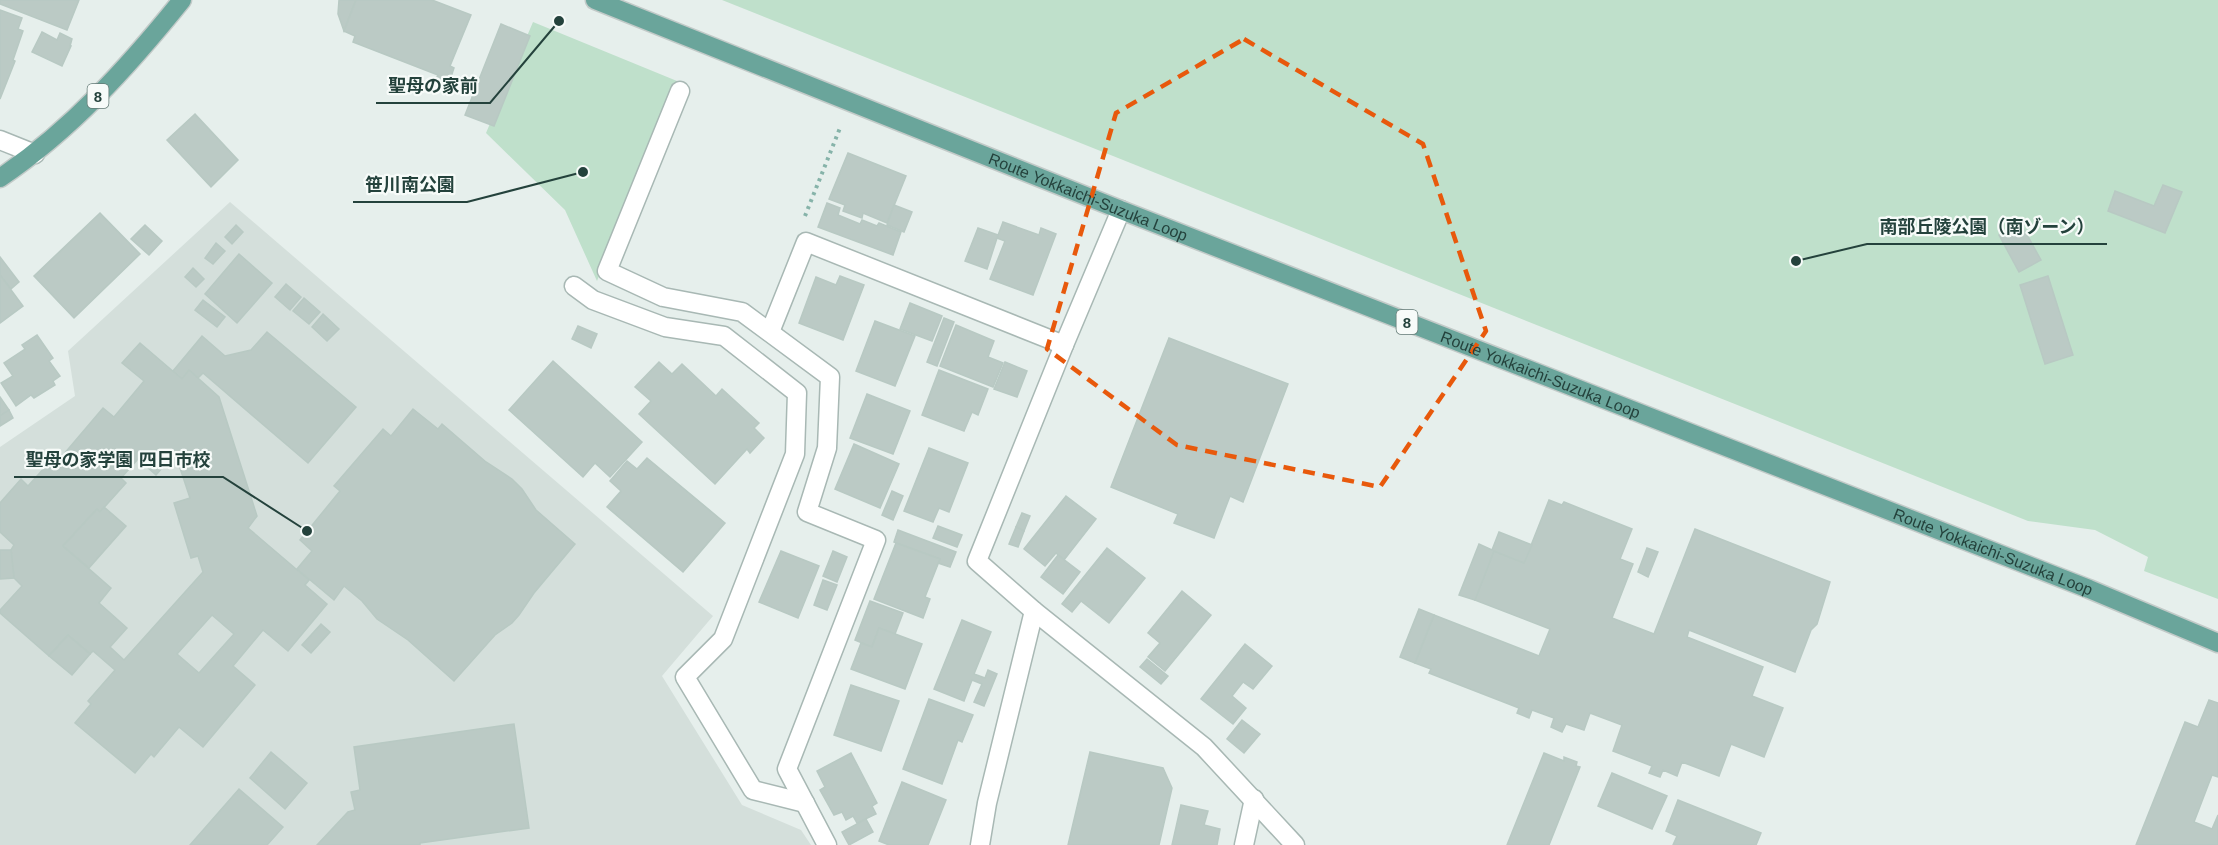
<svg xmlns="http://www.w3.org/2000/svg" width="2218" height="845" font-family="Arial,'Noto Sans JP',sans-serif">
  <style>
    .built { fill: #d4dfdb }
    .green { fill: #bfe0cb }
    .building { fill: #bbcac5; stroke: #b8c9c3; stroke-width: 1.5; fill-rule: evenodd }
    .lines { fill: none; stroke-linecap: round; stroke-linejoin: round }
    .minor-casing { stroke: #a8b8b4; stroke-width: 21 }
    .major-casing { stroke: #c2cac8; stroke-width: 21 }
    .path { stroke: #86b3a9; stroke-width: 4; stroke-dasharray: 3 4.5; stroke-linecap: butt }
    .minor { stroke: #fff; stroke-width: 18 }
    .major { stroke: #6aa59b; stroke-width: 18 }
    .marked { fill: none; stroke: #e8590c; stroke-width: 4.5; stroke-dasharray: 12 8; stroke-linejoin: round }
    .labels { text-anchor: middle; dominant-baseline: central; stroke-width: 4.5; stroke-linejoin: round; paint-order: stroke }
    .shield { fill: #f7fbf9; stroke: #637a75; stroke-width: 1.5 }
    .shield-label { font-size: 15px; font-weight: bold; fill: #24423c }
    .street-label { font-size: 16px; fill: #24423c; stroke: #f7fbf9 }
    .leader { fill: none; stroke: #24423c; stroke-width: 2 }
    .callout-dot { fill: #24423c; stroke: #f7fbf9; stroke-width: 2 }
    .callout-label { font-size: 18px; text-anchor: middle; font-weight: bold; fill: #24423c; stroke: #f7fbf9; stroke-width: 4.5; stroke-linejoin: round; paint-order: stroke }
  </style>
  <rect width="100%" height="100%" fill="#e6efec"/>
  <polygon class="built" points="230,202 713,616 662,676 742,805 801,830 811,845 0,845 0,447 75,396 68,351"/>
  <g class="green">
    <polygon points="722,0 2218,0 2218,599 2144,571 2148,557 2095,530 2028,521"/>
    <polygon points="533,22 677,81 597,281 565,210 486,133"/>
  </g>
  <g class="building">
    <polygon points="0,0 79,0 67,30 0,4"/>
    <polygon points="339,0 356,0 344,31 338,14"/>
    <polygon points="356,0 432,0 471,15 450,66 454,68 448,86 435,81 438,75 353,42 355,36 344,31"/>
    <polygon points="0,10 22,18 18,29 23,31 13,60 15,61 0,99"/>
    <polygon points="501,24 530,36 494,126 465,115"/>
    <polygon points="42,32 57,40 60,33 72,39 70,46 71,46 62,66 32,52"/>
    <polygon points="195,114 238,160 211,187 167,140"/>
    <polygon points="848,153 906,176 887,223 863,213 862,218 843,211 845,205 829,199"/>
    <polygon points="2163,185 2182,192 2165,233 2108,211 2115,191 2154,206"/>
    <polygon points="827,203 840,208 838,215 860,224 862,220 877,226 879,223 901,232 893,255 818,227"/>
    <polygon points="894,205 912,212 904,232 887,225"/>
    <polygon points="100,213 140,254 74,318 34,276"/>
    <polygon points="1003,222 1039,235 1041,228 1056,234 1033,295 990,279 1005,241 997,238"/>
    <polygon points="2020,222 2041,260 2019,272 1999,235"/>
    <polygon points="145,225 162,241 149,255 131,239"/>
    <polygon points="236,225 243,232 232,244 225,237"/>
    <polygon points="978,228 998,235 987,269 965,261"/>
    <polygon points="216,243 225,251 213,264 205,258"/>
    <polygon points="239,254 272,283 237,323 205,294"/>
    <polygon points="0,257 19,282 11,289 0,275"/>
    <polygon points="193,268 204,279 196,287 185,277"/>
    <polygon points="0,275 23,306 0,323"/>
    <polygon points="840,276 864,285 843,340 799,323 816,277 836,285"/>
    <polygon points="2048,276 2073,355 2045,364 2020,285"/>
    <polygon points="286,284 301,297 290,310 275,297"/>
    <polygon points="304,298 320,312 309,324 293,311"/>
    <polygon points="203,300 225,317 217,327 195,310"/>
    <polygon points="910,303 942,316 932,341 900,329"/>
    <polygon points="323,314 339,329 327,341 312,327"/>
    <polygon points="944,318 954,322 937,366 927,362"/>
    <polygon points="875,321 915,336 895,386 856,371"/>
    <polygon points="956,325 994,341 988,357 1003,363 993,387 940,366"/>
    <polygon points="578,326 597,334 591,348 572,339"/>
    <polygon points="267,332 356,407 308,463 203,373 198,378 189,370 182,379 173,371 202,336 225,356 251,350"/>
    <polygon points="37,335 53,358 49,361 60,376 53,381 55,385 34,398 31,395 16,406 1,383 13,376 4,363 25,349 22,345"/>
    <polygon points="1169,338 1288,384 1243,502 1230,496 1214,538 1174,523 1178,514 1111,487"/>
    <path d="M140,343L182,379L189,370L219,397L257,516L248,528L309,580L305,585L327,604L288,651L263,630L233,666L255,685L203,747L179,727L154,757L151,754L135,773L75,723L91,704L88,701L115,670L93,651L90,654L68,635L49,656L0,613V610L22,586L14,578L11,550L14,545L0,532V503L21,479L28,486L54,457L58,461L103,408L114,417L144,381L122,363ZM175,453L190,498L174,503L191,558L198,556L203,572L124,660L110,647L127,628L99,603L111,588L63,546L97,509L100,512L126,483L121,478L138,459L156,475ZM212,615L234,634L199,673L177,654Z"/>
    <polygon points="553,361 642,442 610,477 595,463 583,477 509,410"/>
    <polygon points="659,362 672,374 682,364 716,396 722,389 759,423 754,428 764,438 750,453 747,449 715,484 639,414 651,401 635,387"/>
    <polygon points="1005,362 1027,371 1017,397 994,389"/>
    <polygon points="939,370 988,389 978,415 972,412 964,431 922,415"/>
    <polygon points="867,394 910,411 893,454 850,438"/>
    <polygon points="0,397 9,410 0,416"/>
    <polygon points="413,409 438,429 442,424 486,462 512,479 522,489 536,510 575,544 534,593 519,615 512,623 495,635 454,681 408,640 377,619 362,601 344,586 334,600 297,569 312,551 300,540 340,491 334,486 383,429 391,436"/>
    <polygon points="9,410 13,418 0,426 0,416"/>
    <polygon points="854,444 899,464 880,508 835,489"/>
    <polygon points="929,448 968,463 949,512 939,508 933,522 904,511"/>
    <polygon points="647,458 725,523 683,572 607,507 621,491 610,481 627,461 637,469"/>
    <polygon points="892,491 903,496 893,520 882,515"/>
    <polygon points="1066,496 1096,519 1064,560 1056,553 1045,566 1024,549"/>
    <polygon points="1549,500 1562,505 1564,502 1632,529 1620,559 1633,564 1612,618 1654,634 1695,529 1830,582 1817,624 1811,630 1795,672 1689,630 1687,637 1763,667 1752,696 1783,708 1764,757 1731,744 1719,776 1682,762 1677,776 1663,770 1660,777 1649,773 1652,766 1613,751 1622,725 1590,713 1584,730 1566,724 1562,732 1551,727 1554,718 1532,710 1529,718 1517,713 1519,708 1429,673 1431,669 1415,663 1434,615 1539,656 1550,629 1475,600 1494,551 1524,563"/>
    <polygon points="104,507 126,526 89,568 63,546 97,509 100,512"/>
    <polygon points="1022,513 1030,516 1024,531 1016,527"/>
    <polygon points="938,526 962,535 957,547 933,538"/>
    <polygon points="1016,527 1024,531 1018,547 1009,544"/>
    <polygon points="898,530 956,552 950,567 938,563 940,559 894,542"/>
    <polygon points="1499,532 1532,545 1524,563 1494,551 1475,600 1459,595 1479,544 1492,550"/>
    <polygon points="896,543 940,559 925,597 930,599 923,618 874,599"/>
    <polygon points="1107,548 1145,578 1109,623 1081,601 1072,612 1062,604"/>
    <polygon points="1647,548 1658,552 1648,577 1638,572"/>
    <polygon points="0,550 11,550 14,578 0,579"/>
    <polygon points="781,551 819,566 798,618 759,602"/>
    <polygon points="833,551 847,557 837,582 823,576"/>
    <polygon points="1058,555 1080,572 1063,594 1041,577"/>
    <polygon points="823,580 837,585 827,610 814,605"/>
    <polygon points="1182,591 1211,615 1165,671 1148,657 1160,643 1148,633"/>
    <polygon points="870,601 903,613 895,634 879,628 872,647 855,640"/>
    <polygon points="1419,609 1434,615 1415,663 1400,657"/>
    <polygon points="962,620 991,632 974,674 985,678 988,670 997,674 984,706 974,702 982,684 972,680 964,701 934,689"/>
    <polygon points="321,624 330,632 311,653 302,645"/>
    <polygon points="879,628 922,644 905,689 851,669 861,643 872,647"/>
    <polygon points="68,635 90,654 72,675 49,656"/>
    <polygon points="1245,644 1272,666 1253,689 1243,682 1232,696 1246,708 1233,724 1201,699"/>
    <polygon points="1147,659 1168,676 1161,684 1140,667"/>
    <polygon points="851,685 899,701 881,751 834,735"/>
    <polygon points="929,699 973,715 962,742 958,740 942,784 903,769"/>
    <polygon points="2209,700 2218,703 2218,777 2212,775 2194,822 2212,829 2218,815 2218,845 2136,845 2185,722 2198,727"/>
    <polygon points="1242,720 1260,734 1244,753 1227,739"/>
    <polygon points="514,724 529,828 420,843 420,845 317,845 348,812 355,810 351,792 360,790 354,747"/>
    <polygon points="271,752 307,783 285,809 250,778"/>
    <polygon points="1090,752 1163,768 1172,788 1159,845 1068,845"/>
    <polygon points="851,753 877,803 872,806 876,814 857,823 853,816 846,820 842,812 834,815 820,790 825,787 817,771"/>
    <polygon points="1544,753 1564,761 1564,757 1577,762 1576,766 1580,767 1549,845 1507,845"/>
    <polygon points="1612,773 1667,796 1652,829 1598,806"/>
    <polygon points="902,782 946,800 928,845 889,845 879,841"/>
    <polygon points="239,789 283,827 267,845 190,845"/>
    <polygon points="1678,800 1761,833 1756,845 1673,845 1677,836 1666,831"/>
    <polygon points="1181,805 1208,811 1204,825 1220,829 1217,845 1172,845"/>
    <polygon points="866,819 873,832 849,845 842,832"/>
  </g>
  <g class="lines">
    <defs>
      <g id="minor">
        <polyline points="680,91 607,271 663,297 742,312 830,377 827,448 807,512 876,540 787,769 827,845"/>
        <polyline points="0,140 35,154"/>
        <polyline points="1121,210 1064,345 977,561 1034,611 1204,747 1295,845"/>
        <polyline points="574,286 593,300 665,327 724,336 797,393 795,454 723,639 685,677 753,790 805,803"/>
        <polyline points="770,332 806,242 1064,345"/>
        <polyline points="980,845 987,803 1034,611"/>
        <polyline points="1244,845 1254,799"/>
      </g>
      <g id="major">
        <path id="s1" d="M595,0L1121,210L2089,589L2218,643"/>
        <path d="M0,178C71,130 128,67 182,0"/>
      </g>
    </defs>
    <use href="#minor" class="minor-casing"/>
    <use href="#major" class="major-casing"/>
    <polyline class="path" points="805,216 840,128"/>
    <use href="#minor" class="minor"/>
    <use href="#major" class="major"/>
  </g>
  <path class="marked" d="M1244,39L1423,144L1486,331L1380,487L1177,445L1047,349L1116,113Z"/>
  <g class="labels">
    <g class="shield">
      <rect x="87.5" y="84" width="21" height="24" rx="4.5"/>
      <rect x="1396.5" y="310" width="21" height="24" rx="4.5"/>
    </g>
    <g class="shield-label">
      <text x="98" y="96">8</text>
      <text x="1407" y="322">8</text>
    </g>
    <g class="street-label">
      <text stroke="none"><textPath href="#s1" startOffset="531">Route Yokkaichi-Suzuka Loop</textPath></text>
      <text stroke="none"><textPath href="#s1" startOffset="1017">Route Yokkaichi-Suzuka Loop</textPath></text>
      <text stroke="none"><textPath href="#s1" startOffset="1503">Route Yokkaichi-Suzuka Loop</textPath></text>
    </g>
  </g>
  <path class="leader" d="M559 21L490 103H376M583 172L467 202H353M1796 261L1867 244H2107M307 531L223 477H14"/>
  <g class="callout-dot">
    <circle cx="559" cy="21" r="6"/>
    <circle cx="583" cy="172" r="6"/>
    <circle cx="1796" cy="261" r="6"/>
    <circle cx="307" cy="531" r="6"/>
  </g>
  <g class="callout-label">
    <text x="433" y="92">聖母の家前</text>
    <text x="410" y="191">笹川南公園</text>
    <text x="1987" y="233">南部丘陵公園（南ゾーン）</text>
    <text x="118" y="466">聖母の家学園 四日市校</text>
  </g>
</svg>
